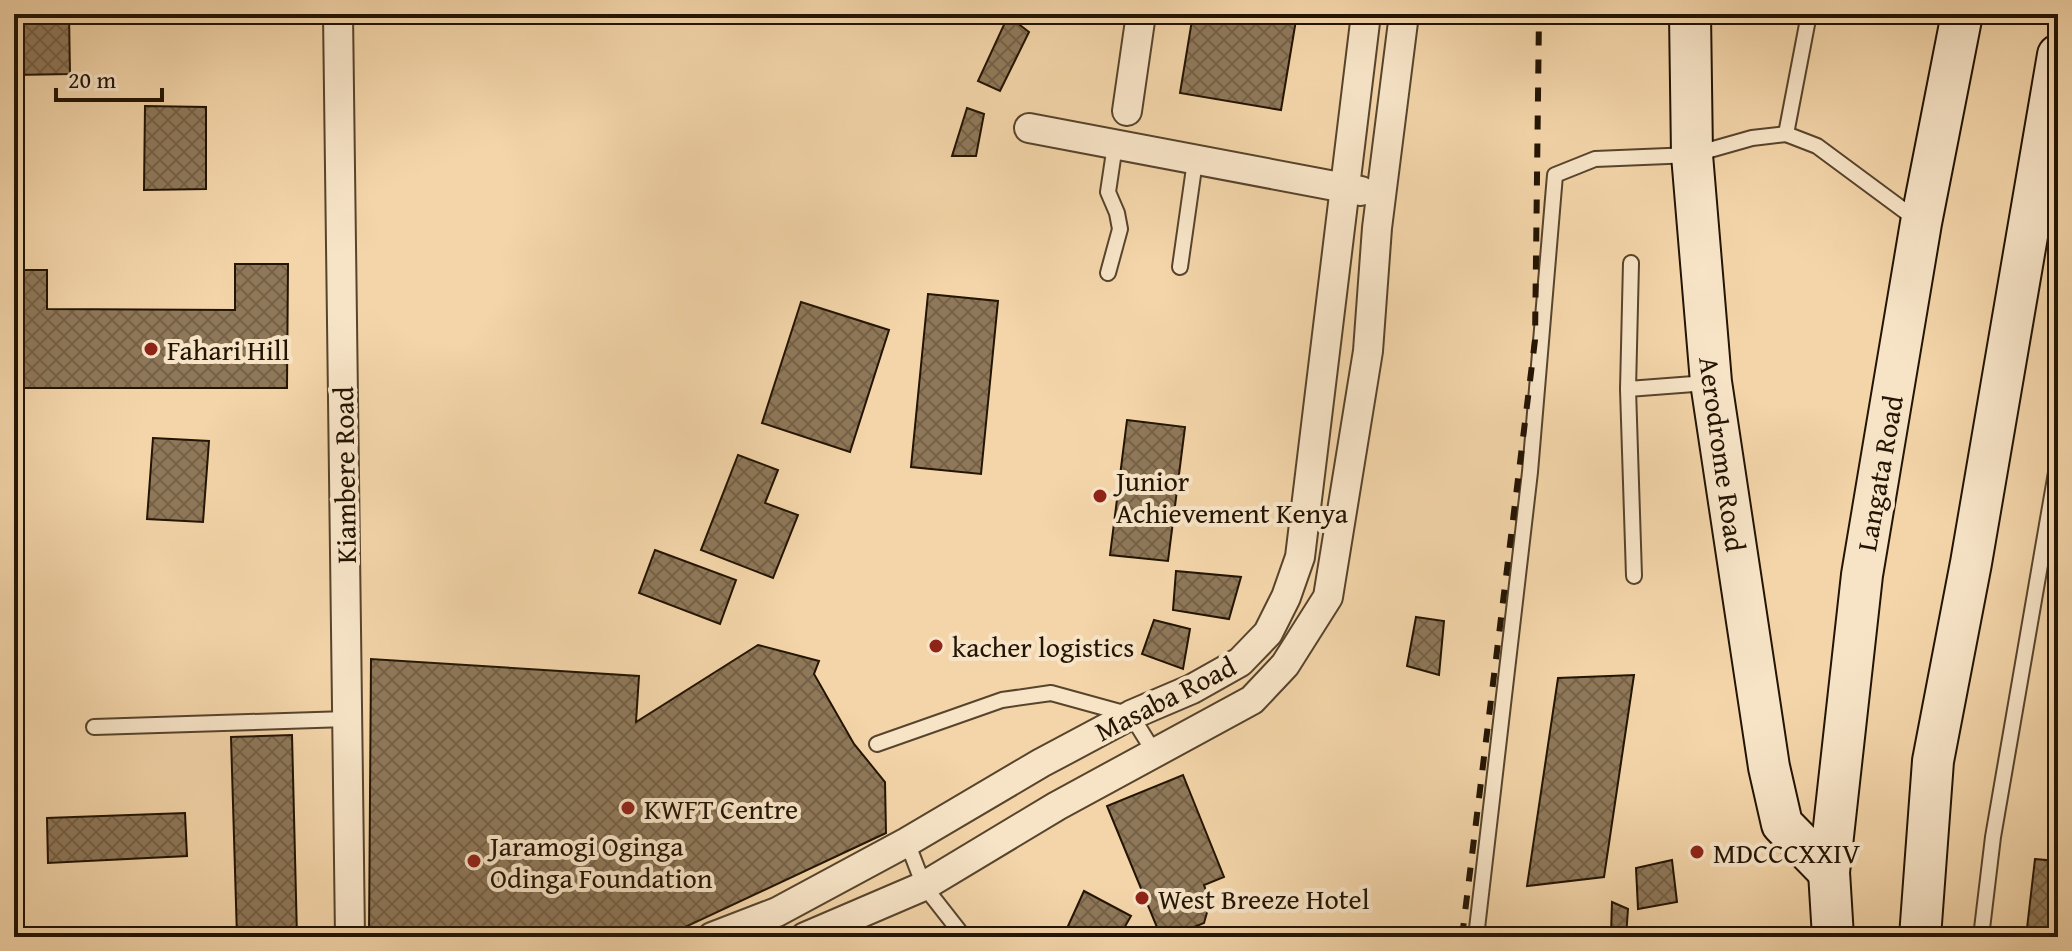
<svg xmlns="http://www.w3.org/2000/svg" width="2072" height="951" font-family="'Gentium Book Plus',serif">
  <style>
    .building { fill: url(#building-cross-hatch); stroke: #231403; stroke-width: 2 }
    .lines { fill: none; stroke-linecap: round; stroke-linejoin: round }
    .service-casing { stroke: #57442c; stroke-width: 18 }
    .minor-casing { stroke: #57442c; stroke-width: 32 }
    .secondary-casing { stroke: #231403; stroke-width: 44 }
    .service { stroke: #f7e4c7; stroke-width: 14 }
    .minor { stroke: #f7e4c7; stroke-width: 28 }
    .secondary { stroke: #f7e4c7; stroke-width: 40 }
    .rail { stroke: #231403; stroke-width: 6; stroke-dasharray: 14 14; stroke-linecap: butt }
    .poi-dot { fill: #8f2418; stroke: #f7e4c7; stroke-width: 3 }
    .labels { text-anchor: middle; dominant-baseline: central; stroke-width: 8; stroke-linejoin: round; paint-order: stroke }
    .poi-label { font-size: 28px; fill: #231403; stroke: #f7e4c7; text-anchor: start }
    .street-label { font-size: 28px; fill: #231403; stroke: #f7e4c7 }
  </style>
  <defs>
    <pattern id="building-cross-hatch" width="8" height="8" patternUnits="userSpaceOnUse" patternTransform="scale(2)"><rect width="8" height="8" fill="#8f7859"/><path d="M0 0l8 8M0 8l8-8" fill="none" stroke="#746147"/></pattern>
  </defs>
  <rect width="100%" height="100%" fill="#f3d5a9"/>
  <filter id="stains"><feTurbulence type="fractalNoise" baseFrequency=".0025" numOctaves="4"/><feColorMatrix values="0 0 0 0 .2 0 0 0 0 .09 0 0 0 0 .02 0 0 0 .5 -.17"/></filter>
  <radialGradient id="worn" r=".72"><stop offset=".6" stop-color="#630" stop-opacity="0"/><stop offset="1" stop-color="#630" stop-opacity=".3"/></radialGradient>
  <g class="building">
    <polygon points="14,14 69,14 70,74 14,75"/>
    <polygon points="1193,14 1297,14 1281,110 1180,93"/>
    <polygon points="1008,16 1029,32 1000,91 978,81"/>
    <polygon points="145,106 206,107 206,189 144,190"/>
    <polygon points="967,108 984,114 976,156 952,156"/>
    <polygon points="235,264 288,264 287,388 14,388 14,270 47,270 47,309 235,310"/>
    <polygon points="928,294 998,301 981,474 911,467"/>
    <polygon points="801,302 889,330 850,452 762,423"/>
    <polygon points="1127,420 1185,427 1168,561 1110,555"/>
    <polygon points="153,438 209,441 203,522 147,519"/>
    <polygon points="738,455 778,470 765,503 798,515 773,578 701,550"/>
    <polygon points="655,550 736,580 720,624 639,593"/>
    <polygon points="1176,571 1241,577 1229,619 1173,610"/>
    <polygon points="1416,617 1444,621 1439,675 1407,666"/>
    <polygon points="1154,620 1190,629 1183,669 1142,654"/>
    <polygon points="758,645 819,661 814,674 854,744 885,782 886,833 666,936 369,937 371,659 639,676 636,722"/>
    <polygon points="1634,675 1604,877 1527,886 1558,678"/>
    <polygon points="292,735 297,937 237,937 231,737"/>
    <polygon points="1183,775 1224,877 1204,885 1210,902 1204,923 1169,937 1161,937 1107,806"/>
    <polygon points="2058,789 2058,853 2049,852"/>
    <polygon points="185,813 187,856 48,863 47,818"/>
    <polygon points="2035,859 2057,861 2058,937 2026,937"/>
    <polygon points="1672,860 1677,902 1638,909 1636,868"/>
    <polygon points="1084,891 1131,916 1119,937 1063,937"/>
    <polygon points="1612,902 1628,909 1626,937 1611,934"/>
  </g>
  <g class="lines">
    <defs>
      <g id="service">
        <polyline points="1809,14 1786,134 1817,146 1917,220"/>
        <polyline points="1631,263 1628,389 1707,383"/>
        <polyline points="1180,267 1195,161"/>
        <polyline points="1108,273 1120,229 1117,213 1108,192 1115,145"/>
        <polyline points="1628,389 1634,576"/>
        <polyline points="94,727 347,719"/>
        <polyline points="877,744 1002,700 1051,693 1131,715 1154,752"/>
        <polyline points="907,842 924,886 964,937"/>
        <polyline points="1476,937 1530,472 1555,175 1595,159 1692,155 1752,138 1786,134"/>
        <polyline points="1981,937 1993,837 2058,461"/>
      </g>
      <g id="minor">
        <polyline points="338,14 350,937"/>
        <polyline points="1127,111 1141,14"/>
        <polyline points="1029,128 1361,191"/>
        <polyline points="712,937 777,912 907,842 1041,763 1131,715 1192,689 1240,662 1268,633 1286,597 1300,557 1366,14"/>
        <polyline points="805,937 924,886 1057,806 1252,700 1285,665 1328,597 1368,351 1377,228 1404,14"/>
      </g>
      <g id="secondary">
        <polyline points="1690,14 1692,155 1711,382 1769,767 1782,824 1829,872"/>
        <polyline points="1833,937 1829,872 1862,575 1921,223 1962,14"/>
        <polyline points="1920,937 1933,761 1971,563 2058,55"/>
      </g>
    </defs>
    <use href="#service" class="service-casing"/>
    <use href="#minor" class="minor-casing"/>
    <use href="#secondary" class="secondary-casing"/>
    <use href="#service" class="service"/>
    <use href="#minor" class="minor"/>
    <use href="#secondary" class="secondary"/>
    <polyline class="rail" points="1462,937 1535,340 1539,14"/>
  </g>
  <g class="poi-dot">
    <circle cx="151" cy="349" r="8"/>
    <circle cx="1100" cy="496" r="8"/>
    <circle cx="936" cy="646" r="8"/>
    <circle cx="628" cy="808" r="8"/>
    <circle cx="1697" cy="852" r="8"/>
    <circle cx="474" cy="861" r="8"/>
    <circle cx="1142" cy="898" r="8"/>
  </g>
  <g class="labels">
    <g class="poi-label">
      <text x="167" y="349">Fahari Hill</text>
      <text x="1116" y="480">Junior<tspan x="1116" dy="32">Achievement Kenya</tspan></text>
      <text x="952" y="646">kacher logistics</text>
      <text x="644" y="808">KWFT Centre</text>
      <text x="490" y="845">Jaramogi Oginga<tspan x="490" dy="32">Odinga Foundation</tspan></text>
      <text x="1713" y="852">MDCCCXXIV</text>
      <text x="1158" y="898">West Breeze Hotel</text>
    </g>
    <g class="street-label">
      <text transform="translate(1723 454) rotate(82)">Aerodrome Road</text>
      <text transform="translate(1879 473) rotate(-80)">Langata Road</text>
      <text transform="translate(344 475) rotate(-91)">Kiambere Road</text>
      <text transform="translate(1165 698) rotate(-27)">Masaba Road</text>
    </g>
  </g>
  <rect width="2072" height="951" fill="none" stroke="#f3d5a9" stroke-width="48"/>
  <rect x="16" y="16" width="2040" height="919" fill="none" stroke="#231403" stroke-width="4"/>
  <rect x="24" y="24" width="2024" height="903" fill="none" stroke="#231403" stroke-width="2"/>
  <path d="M56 88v12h106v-12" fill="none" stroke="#231403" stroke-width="4"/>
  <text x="68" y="88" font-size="24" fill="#231403" stroke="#f7e4c7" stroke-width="6" paint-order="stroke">20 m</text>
  <rect width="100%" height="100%" filter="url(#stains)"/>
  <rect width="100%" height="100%" fill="url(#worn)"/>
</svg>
